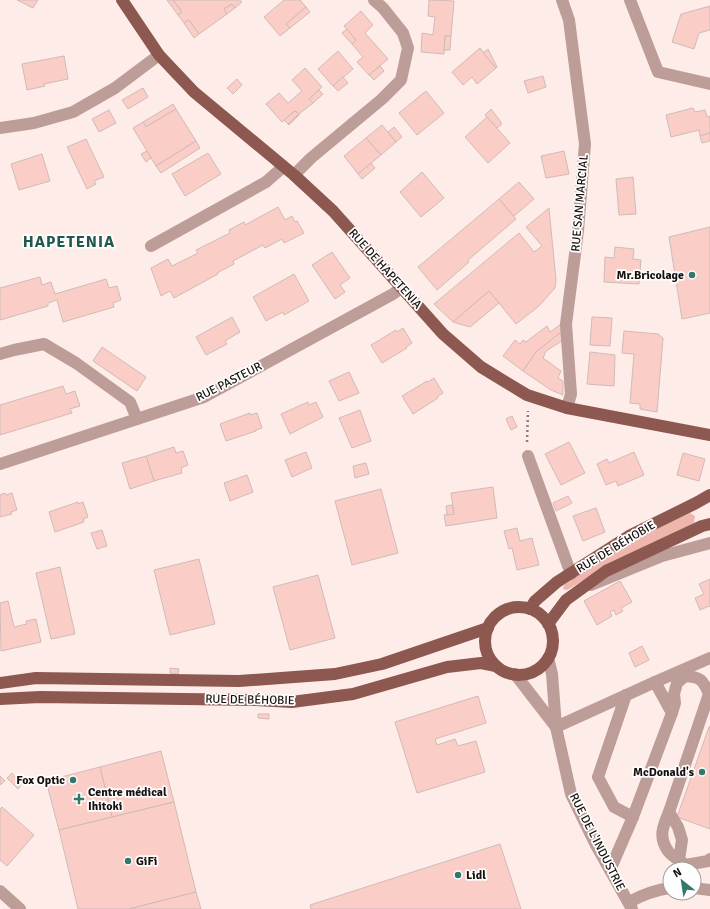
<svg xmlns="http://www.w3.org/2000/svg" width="710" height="909" font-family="Signika,sans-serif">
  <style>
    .green { fill: #eeb6ac }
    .building { fill: #facec7; stroke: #d0bbb7 }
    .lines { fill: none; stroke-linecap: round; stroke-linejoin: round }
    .path { stroke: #8b7e7c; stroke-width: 2.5; stroke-dasharray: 2 3; stroke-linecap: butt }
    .minor { stroke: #bd9d98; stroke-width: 12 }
    .major { stroke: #8d5850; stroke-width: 12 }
    .poi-dot { fill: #34786c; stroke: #fefefe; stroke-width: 1.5 }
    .labels { text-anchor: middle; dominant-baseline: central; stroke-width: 3.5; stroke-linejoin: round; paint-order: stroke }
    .street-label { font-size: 12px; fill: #17100f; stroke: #fefefe }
    .poi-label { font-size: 12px; font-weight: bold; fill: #17100f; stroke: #fefefe; text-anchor: end }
    .district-label { font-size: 16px; font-weight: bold; letter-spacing: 1px; fill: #21584e; stroke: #fefefe }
  </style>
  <rect width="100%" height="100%" fill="#feece8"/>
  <path class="green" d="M690,513L695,516L694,523L604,568L567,590L563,589L564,585C604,557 646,533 690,513Z"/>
  <g class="building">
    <polygon points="17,0 38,0 33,8"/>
    <polygon points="167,0 173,0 182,12 178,15"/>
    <polygon points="173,0 240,0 242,2 235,8 232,4 224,9 227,14 199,34 189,20 184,23 178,15 182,12"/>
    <polygon points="284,0 300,0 306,7 286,24 290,28 280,36 264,17"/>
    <polygon points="429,0 454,1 451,36 445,36 444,54 421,52 422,33 433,35 435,17 428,16"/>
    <polygon points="232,4 235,8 227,14 224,9"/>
    <polygon points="710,6 710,30 699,33 694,49 672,42 681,14"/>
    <polygon points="306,7 310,12 290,28 286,24"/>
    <polygon points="361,11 373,25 365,33 388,59 369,75 357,62 363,57 352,44 356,40 344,26"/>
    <polygon points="189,20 199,34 194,38 184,23"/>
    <polygon points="347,29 356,40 352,44 342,33"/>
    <polygon points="445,36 451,36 450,50 444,50"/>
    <polygon points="480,48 496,68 477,84 472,77 463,85 452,72"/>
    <polygon points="488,49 497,67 496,68 483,53"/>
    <polygon points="338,51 353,69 333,86 318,69"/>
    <polygon points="64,56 68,79 44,84 45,86 27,90 22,64"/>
    <polygon points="380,66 384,71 374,80 369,75"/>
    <polygon points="305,68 322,87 309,99 313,103 299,114 295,111 282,122 266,104 279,93 288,103 302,91 292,80"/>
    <polygon points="543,76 546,87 528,93 524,81"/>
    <polygon points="343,77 348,83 338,91 333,86"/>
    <polygon points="237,79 242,85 233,94 227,88"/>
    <polygon points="143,88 148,97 128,109 122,100"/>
    <polygon points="319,90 323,94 313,103 309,99"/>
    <polygon points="426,91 444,113 417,135 399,113"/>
    <polygon points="173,104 176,109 146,127 143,122"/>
    <polygon points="693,108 695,112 705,110 707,117 710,116 710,133 700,136 699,130 671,137 666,115"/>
    <polygon points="176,109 196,141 156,166 133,128 143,122 146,127"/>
    <polygon points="491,109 501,122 501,125 497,128 485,115"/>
    <polygon points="109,110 116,123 99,132 92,119"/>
    <polygon points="295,111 299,114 288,124 284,120"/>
    <polygon points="299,114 299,115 289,125 288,124"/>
    <polygon points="487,117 510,143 488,163 465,137"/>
    <polygon points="382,125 396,142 381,155 366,138"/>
    <polygon points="394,127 402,137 396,142 388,132"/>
    <polygon points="710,133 710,141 702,143 700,136"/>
    <polygon points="366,138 381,155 358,174 344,156"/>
    <polygon points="86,139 104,177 94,181 96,184 87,189 67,147"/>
    <polygon points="196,141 200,148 161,173 156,166"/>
    <polygon points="147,151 151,158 146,162 141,154"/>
    <polygon points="564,151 569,174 546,178 541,156"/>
    <polygon points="208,153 221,174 185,196 172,174"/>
    <polygon points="42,154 50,181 19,190 11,164"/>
    <polygon points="371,163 375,168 362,179 358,174"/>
    <polygon points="422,172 444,198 421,217 400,192"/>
    <polygon points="633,177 636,214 619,215 616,179"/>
    <polygon points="519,182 534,199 514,216 499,199"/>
    <polygon points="499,199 516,219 468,260 469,262 437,290 418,267"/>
    <polygon points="278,207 285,220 292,216 295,222 297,221 304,233 284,243 282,239 265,248 263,245 233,261 234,264 217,273 218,274 174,298 170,291 161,296 151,268 168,259 172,266 198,253 196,250 230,233 229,230 244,222 245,225"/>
    <polygon points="549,208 556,280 555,288 539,306 516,324 489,291 453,322 434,304 519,233 534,252 542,246 526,227"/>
    <polygon points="710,227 710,313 682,319 669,237"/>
    <polygon points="615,247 634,249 633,259 641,260 639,284 604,282 605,257 614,258"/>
    <polygon points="332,252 350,278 340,285 345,292 335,299 312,265"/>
    <polygon points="294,274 309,301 284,315 283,312 266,321 253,297"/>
    <polygon points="40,277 42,285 51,282 55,294 106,279 109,288 117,286 121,300 113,303 114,307 63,322 57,300 48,303 48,306 0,320 0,288"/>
    <polygon points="489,291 499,303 470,327 453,322"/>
    <polygon points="232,317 240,332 225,341 227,344 206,355 196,337"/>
    <polygon points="592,317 612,318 610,346 590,345"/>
    <polygon points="561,324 561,332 536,352 523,371 503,356 515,340 520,344 523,340 526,342 547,326 550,332"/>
    <polygon points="403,328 412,343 406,347 407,348 382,363 371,345 396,330 397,332"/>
    <polygon points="624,331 658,334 663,338 657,412 640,409 640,404 630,403 634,354 622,353"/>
    <polygon points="561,332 562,341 546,351 543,358 561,371 558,378 563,381 563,395 551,390 523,371 536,352"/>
    <polygon points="102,347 146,377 137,391 93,361"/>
    <polygon points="590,352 615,355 614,386 587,384"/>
    <polygon points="349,372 359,393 339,401 329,381"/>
    <polygon points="434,378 443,393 437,397 438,398 413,414 402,396 427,381 428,382"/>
    <polygon points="63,386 66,394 75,391 80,406 70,409 72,413 0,435 0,405"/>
    <polygon points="308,402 309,405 316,402 323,417 290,434 281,414"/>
    <polygon points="360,410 371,441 352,448 339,418"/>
    <polygon points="250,413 250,415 257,413 262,428 256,430 256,431 226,441 220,424"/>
    <polygon points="512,416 517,427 511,430 506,419"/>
    <polygon points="569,442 585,473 561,485 545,454"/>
    <polygon points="174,447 176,453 183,451 188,465 181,468 182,473 154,481 146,456"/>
    <polygon points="306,452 312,468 292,477 285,460"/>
    <polygon points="634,452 644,475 618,486 616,481 606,485 597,464 607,459 609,463"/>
    <polygon points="683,453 705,459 699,481 677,475"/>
    <polygon points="146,456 154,481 130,489 122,463"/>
    <polygon points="366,463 369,474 355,478 353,466"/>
    <polygon points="247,475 253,492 230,501 224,483"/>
    <polygon points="493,487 497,518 446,526 444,515 454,514 451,493"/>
    <polygon points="381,489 398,553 352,565 335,501"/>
    <polygon points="5,493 6,495 12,493 17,510 11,512 12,514 0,517 0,495"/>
    <polygon points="568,496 572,503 556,511 553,503"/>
    <polygon points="78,502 78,504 83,502 88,517 83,519 84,522 55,532 49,512"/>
    <polygon points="452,505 454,514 447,515 446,506"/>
    <polygon points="596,508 605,532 583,541 573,516"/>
    <polygon points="517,528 520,541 532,538 539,565 517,570 512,548 509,549 504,531"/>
    <polygon points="102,530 107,546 97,549 91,533"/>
    <polygon points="199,559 215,624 170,635 154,570"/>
    <polygon points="60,567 75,634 51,639 36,573"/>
    <polygon points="318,575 335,638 290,650 273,587"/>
    <polygon points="710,579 710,607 709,606 700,610 695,598 704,594 699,584"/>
    <polygon points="620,581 632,602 621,608 623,611 616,615 614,610 610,612 612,616 597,625 584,601"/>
    <polygon points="8,601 14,627 27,624 26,621 36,619 41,642 1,651 0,603"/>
    <polygon points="642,646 649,660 635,667 629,653"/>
    <polygon points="170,668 179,669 178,674 170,673"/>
    <polygon points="478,696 486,723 435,739 437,745 455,739 458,746 476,741 485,772 417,793 395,722"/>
    <polygon points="258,714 269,714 269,719 258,718"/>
    <polygon points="709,727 710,727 710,829 677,817"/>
    <polygon points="161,751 174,802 112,817 100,767"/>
    <polygon points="100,767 112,817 59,830 46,781"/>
    <polygon points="12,773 21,785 18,789 7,778"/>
    <polygon points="0,776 5,781 0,785"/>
    <polygon points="174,802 196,892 129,909 78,909 59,830"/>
    <polygon points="2,807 34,835 7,866 0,860 0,809"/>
    <polygon points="500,844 521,909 311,909 310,905"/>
    <polygon points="196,892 201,909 129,909"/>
  </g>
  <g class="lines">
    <polyline class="path" points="527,442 528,411"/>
    <g class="minor">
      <polyline points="562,0 569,20 585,144 578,231 566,324 571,394 567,408"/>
      <polyline points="630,0 658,72 710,84"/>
      <polyline points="0,128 34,123 73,112 115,88 159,55"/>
      <polyline points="294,175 311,158 382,99 401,80 408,48 403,33 383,8 374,0"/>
      <polyline points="151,246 266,182 283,167"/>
      <polyline points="0,354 14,350 44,344 76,363 130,402 137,419"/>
      <polyline points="528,456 571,574"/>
      <polyline points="0,464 204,397 393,294 401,288"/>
      <polyline points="591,585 662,556 710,543"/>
      <polyline points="548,658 552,674 556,727 571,794 596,845 632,909"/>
      <polyline points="515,674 556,727"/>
      <polyline points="655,682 710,658"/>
      <polyline points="626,695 598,777 614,807 633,817"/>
      <path d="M672,713L675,703L674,694L677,683L685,676C701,677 703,680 709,694L669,812C663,826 658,837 668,851C672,857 681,861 686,865L708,861L710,859"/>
      <polyline points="556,727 655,682 672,713 633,817 610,870"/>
      <polyline points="669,812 678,827 682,840 679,860"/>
      <polyline points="694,888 710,890"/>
      <polyline points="0,891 20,909"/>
      <path d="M629,902C642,895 655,890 670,888"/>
    </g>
    <g class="major">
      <polyline points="122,0 159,55 194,92 294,175 333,211 443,334 481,367 527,395 567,408 710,435"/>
      <circle cx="519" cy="641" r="34"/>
      <polyline points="530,609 535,601 557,582 629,536 696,503 710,495"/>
      <polyline points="548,624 566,600 606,571 702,526 710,524"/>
      <polyline points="0,683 36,678 239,681 335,674 382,664 488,628"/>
      <polyline points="0,699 40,697 256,700 292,702 353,694 447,667 481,663 496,666"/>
    </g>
  </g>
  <g class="poi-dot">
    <circle cx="692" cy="275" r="4"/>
    <circle cx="702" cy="772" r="4"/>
    <circle cx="73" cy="780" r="4"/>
    <path d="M77 793h4v4h4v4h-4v4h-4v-4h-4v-4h4z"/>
    <circle cx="128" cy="861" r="4"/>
    <circle cx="458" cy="875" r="4"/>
  </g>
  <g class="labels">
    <g class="street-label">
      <text transform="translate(580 203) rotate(-85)">RUE SAN MARCIAL</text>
      <text transform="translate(385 269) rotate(48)">RUE DE HAPETENIA</text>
      <text transform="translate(229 382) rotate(-27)">RUE PASTEUR</text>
      <text transform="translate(616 547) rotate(-31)">RUE DE BÉHOBIE</text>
      <text transform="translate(250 700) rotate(1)">RUE DE BÉHOBIE</text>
      <text transform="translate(597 842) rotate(63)">RUE DE L'INDUSTRIE</text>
    </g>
    <g class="poi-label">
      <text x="684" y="275">Mr.Bricolage</text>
      <text x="694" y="772">McDonald's</text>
      <text x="65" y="780">Fox Optic</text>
      <text x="88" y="792" text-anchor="start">Centre médical<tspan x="88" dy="14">Ihitoki</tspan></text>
      <text x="136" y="861" text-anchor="start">GiFi</text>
      <text x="466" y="875" text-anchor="start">Lidl</text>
    </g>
    <g class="district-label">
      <text x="69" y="242">HAPETENIA</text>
    </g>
  </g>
  <g transform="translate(682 881) rotate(330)"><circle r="19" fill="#fefefe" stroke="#a29f9e"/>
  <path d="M0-3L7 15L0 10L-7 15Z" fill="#34786c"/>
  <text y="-6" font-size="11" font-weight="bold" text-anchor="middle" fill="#17100f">N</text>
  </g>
</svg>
